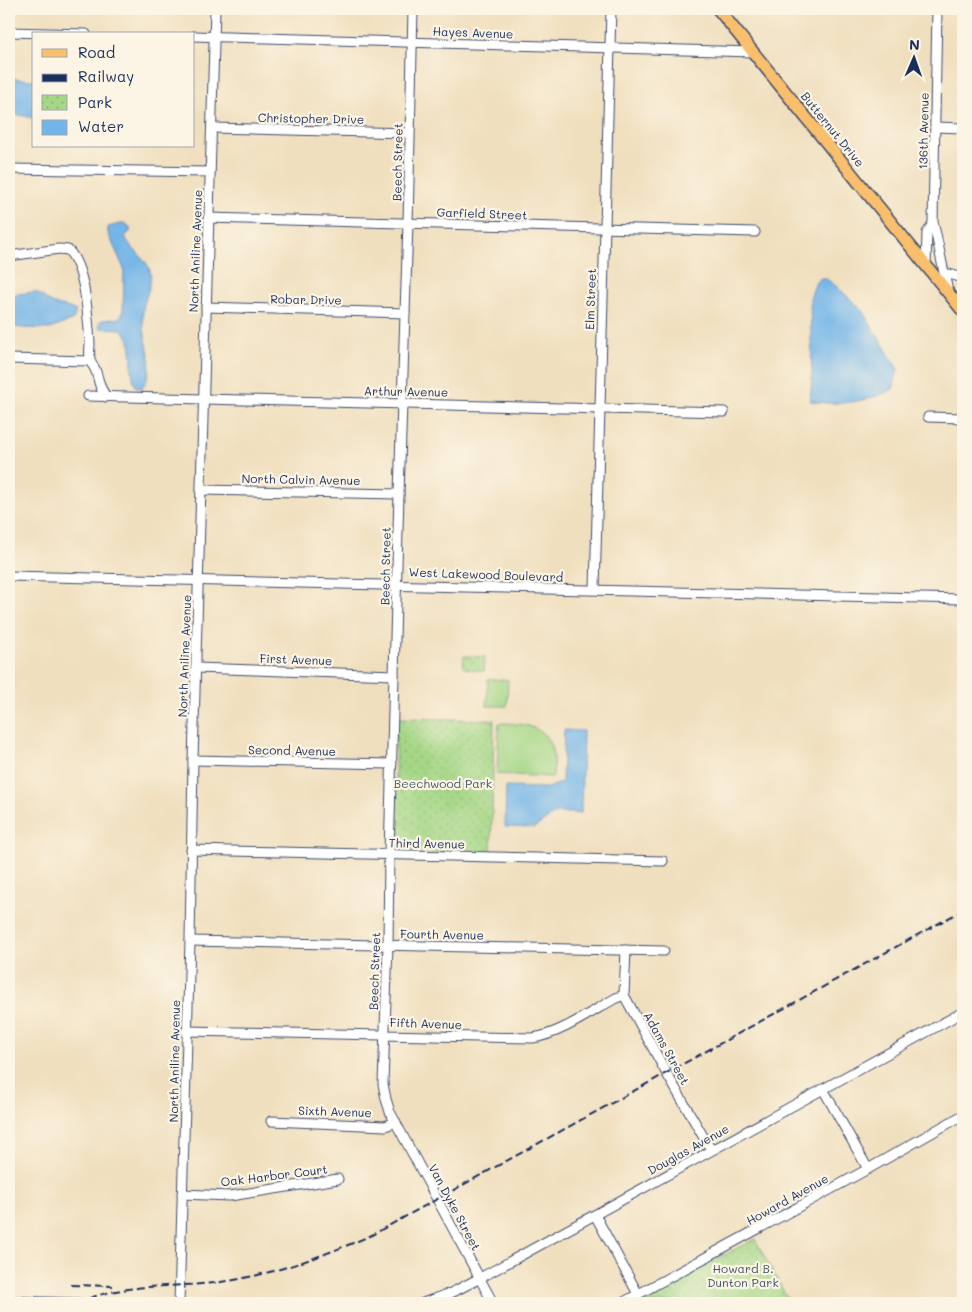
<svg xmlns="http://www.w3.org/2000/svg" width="972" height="1312" font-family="Mali,sans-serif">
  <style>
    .green { fill: #a5d786; stroke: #608372 }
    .park { fill: url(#park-dots); stroke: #608372 }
    .water { fill: #73b5e8; stroke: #4772a3 }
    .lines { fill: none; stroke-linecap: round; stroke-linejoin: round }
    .minor-casing { stroke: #3b496c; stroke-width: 11 }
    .major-casing { stroke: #3b496c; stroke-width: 14 }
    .minor { stroke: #fff; stroke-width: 9 }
    .major { stroke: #f9bf6d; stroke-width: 11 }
    .rail { stroke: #1b2f5e; stroke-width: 2; stroke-dasharray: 8 4; stroke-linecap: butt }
    .labels { text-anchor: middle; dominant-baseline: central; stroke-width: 4.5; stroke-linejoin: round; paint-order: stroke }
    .street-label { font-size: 12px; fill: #1b2f5e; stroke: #fcf5e5 }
    .park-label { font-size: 12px; fill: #3e5968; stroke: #fcf5e5 }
  </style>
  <defs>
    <pattern id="park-dots" width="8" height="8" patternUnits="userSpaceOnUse" patternTransform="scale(1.25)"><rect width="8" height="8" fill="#a5d786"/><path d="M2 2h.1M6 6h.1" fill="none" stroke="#8db976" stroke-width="1.8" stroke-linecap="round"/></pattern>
  </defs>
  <rect width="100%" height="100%" fill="#fcf5e5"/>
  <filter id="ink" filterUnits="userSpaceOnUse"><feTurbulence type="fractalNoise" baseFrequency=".02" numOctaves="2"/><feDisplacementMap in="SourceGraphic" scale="10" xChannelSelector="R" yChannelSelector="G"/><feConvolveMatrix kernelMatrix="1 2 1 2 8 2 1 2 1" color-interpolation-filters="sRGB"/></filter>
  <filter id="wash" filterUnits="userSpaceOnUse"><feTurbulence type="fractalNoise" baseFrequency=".0096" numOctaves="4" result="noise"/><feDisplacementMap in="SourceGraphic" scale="20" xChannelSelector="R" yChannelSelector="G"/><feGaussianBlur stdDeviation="1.12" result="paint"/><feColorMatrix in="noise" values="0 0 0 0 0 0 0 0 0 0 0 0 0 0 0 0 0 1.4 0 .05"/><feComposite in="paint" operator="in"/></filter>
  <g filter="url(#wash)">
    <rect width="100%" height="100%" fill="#f0dfbe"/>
    <g class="green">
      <polygon points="488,679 508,680 507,706 487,706"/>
      <path d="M499,723C540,723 557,733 553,777L497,774Z"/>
    </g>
    <g class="park">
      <polygon points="464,656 485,657 484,671 464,668 463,666"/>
      <polygon points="396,718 494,720 491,853 398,851 394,848"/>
      <polygon points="755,1239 790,1303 631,1303 637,1300"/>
    </g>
    <g class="water">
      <polygon points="9,78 34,80 34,118 9,113"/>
      <path d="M124,223L130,227V232L125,236C130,250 147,258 150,271C153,283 145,297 143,309C140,337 160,363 142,388L136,387C127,369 138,346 122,329L100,328L99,322L103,320L119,318L123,313L124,269L108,233V227Z"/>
      <path d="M821,278H825L836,286L861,309L898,369L893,389C868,402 838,406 810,401L812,378L810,298L816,282Z"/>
      <path d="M35,292C45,296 45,300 52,303C60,307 68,306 76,311L73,320L50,329L22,328L9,326V295Z"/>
      <polygon points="564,730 583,731 581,813 556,813 534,828 505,827 506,787 548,788 562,782"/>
    </g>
  </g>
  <g filter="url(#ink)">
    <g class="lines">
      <defs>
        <g id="minor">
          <polyline points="413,9 408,223 399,494 389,855 388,945 383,1084 386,1099 390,1112 493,1303"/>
          <polyline points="937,9 933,223 936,234 948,292"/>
          <polyline points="9,32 86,34"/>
          <polyline points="194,36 753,52"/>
          <polyline points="935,127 963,128"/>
          <polyline points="212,128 409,133"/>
          <polyline points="9,169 210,172"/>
          <polyline points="208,218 755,232"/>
          <path d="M9,256L59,249L68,250C86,268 88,318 90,343C90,348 89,353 90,359C90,363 93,365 95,369C100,381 97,384 106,397"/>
          <polyline points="926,266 927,233 933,223"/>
          <polyline points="945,273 963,278"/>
          <polyline points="206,307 405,313"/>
          <polyline points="9,359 90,361"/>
          <polyline points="88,396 724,412"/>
          <polyline points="928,417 963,418"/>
          <polyline points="202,490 399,494"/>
          <polyline points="9,576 963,599"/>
          <polyline points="595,589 611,9"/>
          <polyline points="196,668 394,675"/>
          <polyline points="193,760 392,764"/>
          <polyline points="191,850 663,861"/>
          <polyline points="190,941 664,951"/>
          <polyline points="626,950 624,995 667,1074 711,1150"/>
          <path d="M186,1031L533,1038C561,1034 592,1011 616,998L624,995"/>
          <polyline points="823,1089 868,1169"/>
          <polyline points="271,1121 385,1126 396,1122"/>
          <polyline points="182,1194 230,1196 338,1179"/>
          <polyline points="595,1215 638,1294"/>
          <polyline points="9,1301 79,1303"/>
          <polyline points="179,1303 190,941 193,760 215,9"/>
          <polyline points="423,1303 451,1293 480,1278 963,1012"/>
          <polyline points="622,1303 868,1169 963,1115"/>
        </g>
        <polyline id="major" points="718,9 963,311"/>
      </defs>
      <use href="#minor" class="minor-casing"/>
      <use href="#major" class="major-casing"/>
      <use href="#minor" class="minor"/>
      <use href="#major" class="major"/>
      <g class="rail">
        <polyline points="71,1285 113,1286"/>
        <path d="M78,1303C124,1281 179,1289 228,1281C278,1273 324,1255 370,1236L963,910"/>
      </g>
    </g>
  </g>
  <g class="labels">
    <g class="street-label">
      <text transform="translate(473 32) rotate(2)">Hayes Avenue</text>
      <text transform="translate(311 118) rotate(1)">Christopher Drive</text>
      <text transform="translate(833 129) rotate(51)">Butternut Drive</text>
      <text transform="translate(923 131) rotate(-89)">136th Avenue</text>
      <text transform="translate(397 162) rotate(-89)">Beech Street</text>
      <text transform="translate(482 213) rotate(2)">Garfield Street</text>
      <text transform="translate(195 251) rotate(-88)">North Aniline Avenue</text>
      <text transform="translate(306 299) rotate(1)">Robar Drive</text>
      <text transform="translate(590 299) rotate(-88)">Elm Street</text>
      <text transform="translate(406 391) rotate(1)">Arthur Avenue</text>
      <text transform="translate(301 479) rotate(1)">North Calvin Avenue</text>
      <text transform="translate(385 566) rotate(-89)">Beech Street</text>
      <text transform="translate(486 574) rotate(2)">West Lakewood Boulevard</text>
      <text transform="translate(184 656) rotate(-88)">North Aniline Avenue</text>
      <text transform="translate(296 659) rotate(2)">First Avenue</text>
      <text transform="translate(292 750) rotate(1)">Second Avenue</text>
      <text transform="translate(427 843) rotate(1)">Third Avenue</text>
      <text transform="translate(442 934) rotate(1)">Fourth Avenue</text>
      <text transform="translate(374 971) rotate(-88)">Beech Street</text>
      <text transform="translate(426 1023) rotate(2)">Fifth Avenue</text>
      <text transform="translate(667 1048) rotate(61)">Adams Street</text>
      <text transform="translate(174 1061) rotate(-89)">North Aniline Avenue</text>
      <text transform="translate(335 1111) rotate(2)">Sixth Avenue</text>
      <text transform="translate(688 1149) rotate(-29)">Douglas Avenue</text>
      <text transform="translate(274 1175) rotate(-7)">Oak Harbor Court</text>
      <text transform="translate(787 1199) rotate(-29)">Howard Avenue</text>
      <text transform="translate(455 1207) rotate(62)">Van Dyke Street</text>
    </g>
    <g class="park-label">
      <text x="443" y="783">Beechwood Park</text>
      <text x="743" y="1268">Howard B.<tspan x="743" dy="14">Dunton Park</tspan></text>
    </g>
  </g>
  <rect width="972" height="1312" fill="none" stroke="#fcf5e5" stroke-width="30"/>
  <rect x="32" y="32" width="162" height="115" fill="#fcf5e5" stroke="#a2a6af"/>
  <rect x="42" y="49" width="25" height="8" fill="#f9bf6d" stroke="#a2a6af"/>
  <text x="78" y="58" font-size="15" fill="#1b2f5e">Road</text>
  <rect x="42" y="74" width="25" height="8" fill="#1b2f5e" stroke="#a2a6af"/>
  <text x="78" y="82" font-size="15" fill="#1b2f5e">Railway</text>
  <rect x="42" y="95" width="25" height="15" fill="url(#park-dots)" stroke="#a2a6af"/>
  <text x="78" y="108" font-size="15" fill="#1b2f5e">Park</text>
  <rect x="42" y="120" width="25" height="15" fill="#73b5e8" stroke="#a2a6af"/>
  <text x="78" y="132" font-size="15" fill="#1b2f5e">Water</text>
  <g transform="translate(914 58) rotate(2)" stroke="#fcf5e5" stroke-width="4" paint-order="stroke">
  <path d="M0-4L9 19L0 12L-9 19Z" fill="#1b2f5e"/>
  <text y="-8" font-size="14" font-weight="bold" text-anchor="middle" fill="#1b2f5e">N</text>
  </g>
</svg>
